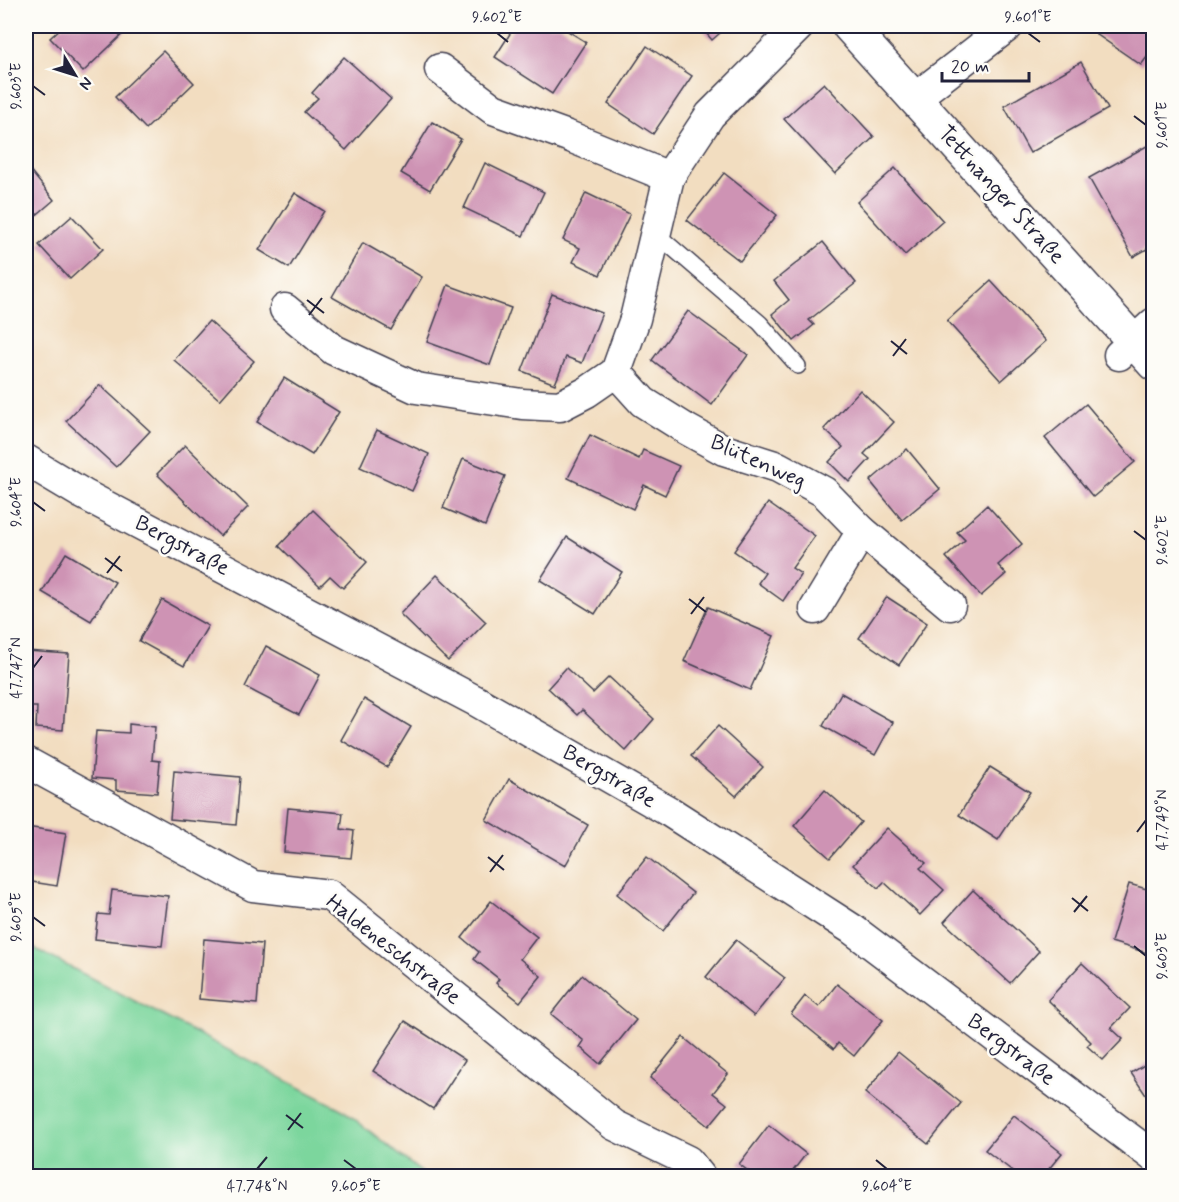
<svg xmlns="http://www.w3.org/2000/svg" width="1179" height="1202" font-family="Mynerve,sans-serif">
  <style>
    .green { fill: #7cd69d; stroke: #4f7c6c; stroke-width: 1.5 }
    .building { fill: #ce93b4 }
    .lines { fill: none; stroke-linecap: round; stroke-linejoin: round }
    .lane-casing { stroke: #413e4f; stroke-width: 18 }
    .street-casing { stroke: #413e4f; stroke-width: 33 }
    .secondary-casing { stroke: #413e4f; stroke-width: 36 }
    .lane { stroke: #fff; stroke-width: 15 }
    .street { stroke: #fff; stroke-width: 30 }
    .secondary { stroke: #fff; stroke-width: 33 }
    .ticks { fill: none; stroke: #22223b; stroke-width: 2 }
    .labels { text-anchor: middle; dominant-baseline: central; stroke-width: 5; stroke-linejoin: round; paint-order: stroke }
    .street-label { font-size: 22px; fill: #22223b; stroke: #fdfcf7 }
    .neatline { fill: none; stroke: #22223b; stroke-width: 2 }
    .ticks-label { font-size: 15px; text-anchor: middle; fill: #22223b }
  </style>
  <rect width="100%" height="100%" fill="#fdfcf7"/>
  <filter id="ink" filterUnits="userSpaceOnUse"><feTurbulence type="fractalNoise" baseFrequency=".0167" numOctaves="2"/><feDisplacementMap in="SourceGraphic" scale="12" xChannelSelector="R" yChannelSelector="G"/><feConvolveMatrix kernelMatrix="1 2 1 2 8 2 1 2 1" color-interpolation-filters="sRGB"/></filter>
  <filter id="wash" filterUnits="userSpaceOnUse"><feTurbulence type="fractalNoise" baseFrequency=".008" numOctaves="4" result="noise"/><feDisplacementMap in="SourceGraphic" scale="24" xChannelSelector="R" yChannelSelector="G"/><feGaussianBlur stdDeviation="1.35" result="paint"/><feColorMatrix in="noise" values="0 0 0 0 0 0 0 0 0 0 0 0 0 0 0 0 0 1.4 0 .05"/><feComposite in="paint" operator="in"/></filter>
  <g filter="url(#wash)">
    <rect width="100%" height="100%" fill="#f2ddc0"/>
    <polygon class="green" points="26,944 343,1110 426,1176 26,1176"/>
    <g id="blocks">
      <g class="building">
        <polygon points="63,26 131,26 83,72 50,38"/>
        <polygon points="515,26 560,26 586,42 552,94 495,57"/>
        <polygon points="700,26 728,26 712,40"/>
        <polygon points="1101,26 1154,26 1154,48 1141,65 1096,34"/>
        <polygon points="647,46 692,76 653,134 608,104"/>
        <polygon points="163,51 194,83 146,129 115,97"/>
        <polygon points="344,57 391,99 346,150 304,112 318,98 312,93"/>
        <polygon points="1081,62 1108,109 1030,153 1004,106"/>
        <polygon points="824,83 874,137 835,174 784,119"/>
        <polygon points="432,122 461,139 430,190 401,173"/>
        <polygon points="1154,142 1154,182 1148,185 1154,195 1154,245 1133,257 1089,178"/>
        <polygon points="485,163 544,192 523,236 464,208"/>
        <polygon points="895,168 943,221 905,255 857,202"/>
        <polygon points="29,169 54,200 26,224 26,172"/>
        <polygon points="724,173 777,215 740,261 687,220"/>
        <polygon points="295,193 324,211 289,268 259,250"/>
        <polygon points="586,193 630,214 600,275 573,262 580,248 563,240"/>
        <polygon points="72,216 103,249 70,279 39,245"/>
        <polygon points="823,242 856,283 809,320 814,325 794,341 772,314 789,300 774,281"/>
        <polygon points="363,243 422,277 391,330 332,297"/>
        <polygon points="991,281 1046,341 1001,381 947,321"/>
        <polygon points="448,285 511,308 490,365 427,342"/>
        <polygon points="552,294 602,313 582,363 566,357 555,384 522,371"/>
        <polygon points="688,311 748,355 712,405 652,360"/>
        <polygon points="209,321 254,361 220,400 174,360"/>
        <polygon points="284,378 339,412 312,455 257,422"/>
        <polygon points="100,385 150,431 116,467 66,421"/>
        <polygon points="860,390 894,422 864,454 870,459 849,482 829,462 843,447 824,429"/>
        <polygon points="1086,404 1135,462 1093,497 1045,438"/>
        <polygon points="377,430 429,454 412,491 360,467"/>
        <polygon points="590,435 639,459 643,450 679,466 665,495 644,485 633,509 568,478"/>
        <polygon points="185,445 248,507 220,536 157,474"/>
        <polygon points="907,449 940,489 902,520 870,481"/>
        <polygon points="463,459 505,476 485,526 443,508"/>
        <polygon points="768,503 815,536 792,568 801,574 783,601 758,583 765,573 734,551"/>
        <polygon points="987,505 1022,544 998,565 1006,574 981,596 946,557 965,540 957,532"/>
        <polygon points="313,510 367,562 343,588 330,576 320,586 279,546"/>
        <polygon points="567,537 622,572 595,614 540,580"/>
        <polygon points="66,553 115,582 91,621 42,592"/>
        <polygon points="437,575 486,622 448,661 400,614"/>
        <polygon points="887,597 927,623 899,665 859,638"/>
        <polygon points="162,600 208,626 184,666 139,641"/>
        <polygon points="708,607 774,636 750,690 684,661"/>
        <polygon points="266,646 320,675 299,715 245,687"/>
        <polygon points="26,651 69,654 63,730 36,728 37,707 26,707"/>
        <polygon points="566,668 593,693 609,677 654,719 626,751 582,710 577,715 548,688"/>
        <polygon points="841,693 893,722 875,755 823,726"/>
        <polygon points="364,699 411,727 387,767 341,740"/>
        <polygon points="129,724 155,727 152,760 160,761 157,793 116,790 116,780 92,778 96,731 129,733"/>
        <polygon points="718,726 763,767 736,796 691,756"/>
        <polygon points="990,767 1030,792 998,840 959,815"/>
        <polygon points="174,771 240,777 236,825 170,819"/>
        <polygon points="509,779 588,825 565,866 486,820"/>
        <polygon points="825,790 861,822 830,858 794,826"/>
        <polygon points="288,808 343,813 341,829 354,831 351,858 284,852"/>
        <polygon points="26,827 66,833 57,886 26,881"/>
        <polygon points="887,828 926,863 920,868 944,890 920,915 884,882 878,888 853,865"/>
        <polygon points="647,857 693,893 663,931 617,894"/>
        <polygon points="1129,884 1154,891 1154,955 1111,942"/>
        <polygon points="112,890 168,896 162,946 95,939 98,914 109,915"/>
        <polygon points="973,890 1039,951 1010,983 944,922"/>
        <polygon points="491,901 537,937 520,959 541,976 520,1002 496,983 499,979 474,959 479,952 462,938"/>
        <polygon points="204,939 262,944 257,1004 199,999"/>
        <polygon points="736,940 785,978 754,1016 706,977"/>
        <polygon points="1082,963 1130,1008 1111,1028 1123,1039 1103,1060 1087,1046 1091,1042 1048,1000"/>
        <polygon points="582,975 636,1020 600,1064 580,1047 584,1041 551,1014"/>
        <polygon points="837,984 883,1020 854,1056 838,1043 834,1049 791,1014 805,996 819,1007"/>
        <polygon points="405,1021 465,1060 433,1109 373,1071"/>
        <polygon points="683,1037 728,1074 713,1093 727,1104 709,1126 650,1078"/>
        <polygon points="898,1052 961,1103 928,1144 865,1093"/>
        <polygon points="1154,1059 1154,1107 1131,1073"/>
        <polygon points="1014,1115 1062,1153 1043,1176 1019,1176 985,1150"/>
        <polygon points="769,1125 806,1154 789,1176 755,1176 739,1164"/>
      </g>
    </g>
  </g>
  <g filter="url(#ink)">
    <use href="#blocks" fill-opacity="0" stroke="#413e4f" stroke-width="1.5"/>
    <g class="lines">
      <defs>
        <polyline id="lane" points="654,232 760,323 798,366"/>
        <g id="street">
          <polyline points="440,69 493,109 568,136 669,177"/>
          <polyline points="915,98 1008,26"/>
          <polyline points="285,309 334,350 416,388 522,404 560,406 587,392 616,372 635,319 669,177 710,115 799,26"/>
          <polyline points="1119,355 1154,323"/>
          <polyline points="616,372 643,402 686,429 724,450 778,467 824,492 862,531 950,605"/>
          <polyline points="26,460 83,494 478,702 670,812 852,929 1154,1157"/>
          <polyline points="815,609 862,531"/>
          <polyline points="26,762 253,886 329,895 614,1125 688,1161 700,1176"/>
        </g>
        <polyline id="secondary" points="849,26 1154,364"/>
      </defs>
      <use href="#lane" class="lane-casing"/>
      <use href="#street" class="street-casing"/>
      <use href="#secondary" class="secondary-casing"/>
      <use href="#lane" class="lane"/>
      <use href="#street" class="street"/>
      <use href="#secondary" class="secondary"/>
    </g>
  </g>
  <path class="ticks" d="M497,33L508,42M1028,33L1040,42M33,86L45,95M1134,116L1146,125M307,300L324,313M309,315L322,298M891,341L907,354M893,356L906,339M33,502L45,511M1134,531L1146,540M105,558L122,571M107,573L120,556M689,599L706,612M691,614L704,597M33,668L42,656M1137,832L1146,820M488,857L504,870M490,872L503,855M1072,898L1088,911M1074,912L1087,896M33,917L45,926M1134,946L1146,956M286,1115L303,1128M288,1130L301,1113M344,1160L356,1169M876,1160L887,1169M257,1169L267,1157"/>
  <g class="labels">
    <g class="street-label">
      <text transform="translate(1001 195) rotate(48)">Tettnanger Straße</text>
      <text transform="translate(758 462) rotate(24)">Blütenweg</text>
      <text transform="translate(182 546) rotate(28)">Bergstraße</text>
      <text transform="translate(609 777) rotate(30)">Bergstraße</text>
      <text transform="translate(393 950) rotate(38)">Haldeneschstraße</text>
      <text transform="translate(1011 1050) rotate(37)">Bergstraße</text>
    </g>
  </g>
  <rect width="1179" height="1202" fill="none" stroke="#fdfcf7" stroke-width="66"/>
  <g transform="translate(75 75) rotate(128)" stroke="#fdfcf7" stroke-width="4.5" paint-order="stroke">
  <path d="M0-4.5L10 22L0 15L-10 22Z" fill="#22223b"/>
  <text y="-9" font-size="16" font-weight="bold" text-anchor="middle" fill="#22223b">N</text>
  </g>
  <path d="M942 72v9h87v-9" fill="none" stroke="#22223b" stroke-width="3"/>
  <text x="951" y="72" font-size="18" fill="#22223b" stroke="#fdfcf7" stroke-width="4.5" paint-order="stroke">20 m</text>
  <rect x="33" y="33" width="1113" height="1136" class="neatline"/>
  <g class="ticks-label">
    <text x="497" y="22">9.602°E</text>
    <text x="1028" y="22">9.601°E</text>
    <text transform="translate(16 86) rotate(-90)" y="5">9.603°E</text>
    <text transform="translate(1162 125) rotate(-90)" y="5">9.601°E</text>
    <text transform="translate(16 502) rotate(-90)" y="5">9.604°E</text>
    <text transform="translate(1162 540) rotate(-90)" y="5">9.602°E</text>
    <text transform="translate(16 668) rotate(-90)" y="5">47.747°N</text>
    <text transform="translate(1162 820) rotate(-90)" y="5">47.749°N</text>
    <text transform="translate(16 917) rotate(-90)" y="5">9.605°E</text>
    <text transform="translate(1162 956) rotate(-90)" y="5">9.603°E</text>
    <text x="257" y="1191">47.748°N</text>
    <text x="356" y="1191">9.605°E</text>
    <text x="887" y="1191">9.604°E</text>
  </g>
</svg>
